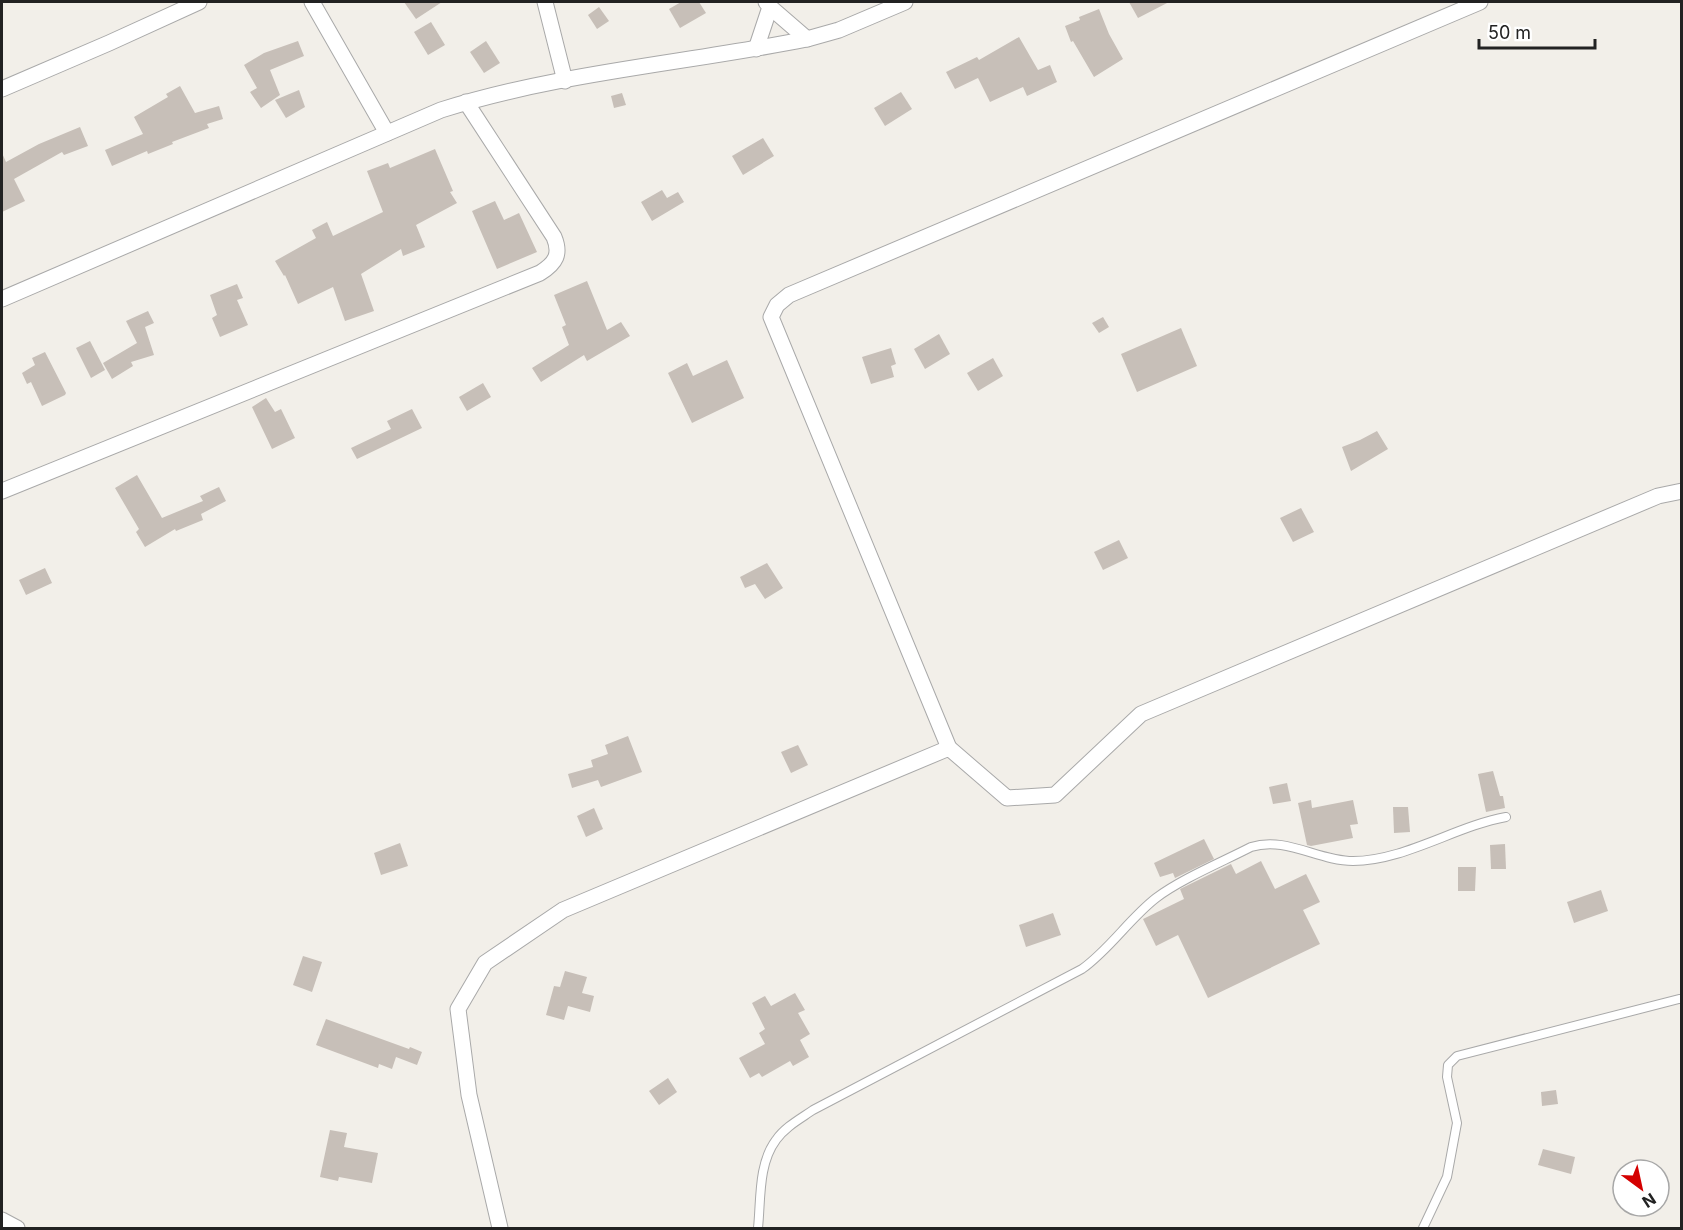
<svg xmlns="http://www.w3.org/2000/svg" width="1683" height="1230" font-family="Inter,sans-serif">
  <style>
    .building { fill: #c7bfb8 }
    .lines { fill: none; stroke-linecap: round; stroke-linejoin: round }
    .lane-casing { stroke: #a9a9a9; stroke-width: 10 }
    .street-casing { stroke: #a9a9a9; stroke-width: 17 }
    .lane { stroke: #fff; stroke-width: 8 }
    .street { stroke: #fff; stroke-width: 15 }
  </style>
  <rect width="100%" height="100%" fill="#f2efe9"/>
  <g class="building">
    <polygon points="404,2 442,2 416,19"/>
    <polygon points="681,2 699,2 706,13 680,28 669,9"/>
    <polygon points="1129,2 1169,2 1138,18"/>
    <polygon points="599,7 609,21 597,29 588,15"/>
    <polygon points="1099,9 1109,34 1123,59 1094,77 1073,41 1071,42 1065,26 1080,20 1079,17"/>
    <polygon points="431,22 445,45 428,55 414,32"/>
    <polygon points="1019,37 1038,70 1050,65 1057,82 1027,96 1023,87 990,102 978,78 955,89 946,72 977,57 979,60"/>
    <polygon points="298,41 304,56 270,70 280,95 261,108 250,92 257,88 244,65 264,53"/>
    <polygon points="486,41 500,63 484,73 470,52"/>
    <polygon points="180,86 195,113 219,106 223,119 207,124 209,128 172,142 173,144 148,154 147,151 112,166 105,150 143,134 134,117 168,97 166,94"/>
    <polygon points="299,90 305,107 286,118 275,100"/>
    <polygon points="901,92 912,109 885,126 874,108"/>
    <polygon points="622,93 626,105 614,108 611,96"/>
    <polygon points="80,127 88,146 64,155 62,152 14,179 25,201 2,212 2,153 6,162 39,144"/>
    <polygon points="763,138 774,156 743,175 732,156"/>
    <polygon points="435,149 453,191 450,192 457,203 416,225 425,247 403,256 401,249 361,274 374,311 345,321 333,287 298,304 285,275 284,276 275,261 316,238 312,230 327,222 333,236 383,212 367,171 388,163 390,168"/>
    <polygon points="662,190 667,198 678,192 684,202 652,221 641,202"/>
    <polygon points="495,201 504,220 519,213 537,252 497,269 472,211"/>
    <polygon points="587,281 607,330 621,322 630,336 587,361 584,355 541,382 532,368 569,345 562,327 566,325 554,295"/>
    <polygon points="237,284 243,298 237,300 248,325 220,337 212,318 217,315 210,295"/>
    <polygon points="148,311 154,323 145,327 154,355 131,362 133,366 112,379 103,363 137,343 126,321"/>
    <polygon points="1103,317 1109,327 1099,333 1092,323"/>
    <polygon points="1181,328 1197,366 1137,392 1121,354"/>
    <polygon points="939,334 950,354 925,369 914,349"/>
    <polygon points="90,341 105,370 91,378 76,348"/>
    <polygon points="891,348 896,364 891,366 894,377 871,384 862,357"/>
    <polygon points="45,352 66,393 65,395 42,406 31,382 27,384 22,373 35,365 32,358"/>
    <polygon points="993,358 1003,376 978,391 967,373"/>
    <polygon points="727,360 744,398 692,423 668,373 687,363 693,376"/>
    <polygon points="483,383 491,397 467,411 459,397"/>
    <polygon points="266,398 275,412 281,409 295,438 272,449 252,407"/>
    <polygon points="412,409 422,428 357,459 351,448 391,429 387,421"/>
    <polygon points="1377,431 1388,449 1351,471 1342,447 1360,440"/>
    <polygon points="137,475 162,518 203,501 200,496 219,487 226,501 201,514 203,520 176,531 175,529 145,547 136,532 139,529 115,488"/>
    <polygon points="1301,508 1314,532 1293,542 1280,518"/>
    <polygon points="1119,540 1128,558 1103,570 1094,552"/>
    <polygon points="767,563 783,588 765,599 755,584 745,588 740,577"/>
    <polygon points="45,568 52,583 26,595 19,580"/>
    <polygon points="628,736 642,772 601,787 598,780 572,788 568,774 593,767 591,760 608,754 605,745"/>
    <polygon points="798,745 808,765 791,773 781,752"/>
    <polygon points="1493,771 1500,796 1503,796 1505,808 1486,812 1478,774"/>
    <polygon points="1287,783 1291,801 1273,804 1269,787"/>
    <polygon points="1311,800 1312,808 1353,800 1358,824 1350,825 1353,838 1311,846 1307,845 1298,803"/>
    <polygon points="1393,807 1408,807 1410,832 1394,833"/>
    <polygon points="594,808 603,829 586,837 577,816"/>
    <polygon points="1204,839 1214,859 1175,878 1173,873 1160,877 1154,863"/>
    <polygon points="400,843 408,866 381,875 374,853"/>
    <polygon points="1505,844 1506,869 1491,869 1490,845"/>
    <polygon points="1261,861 1275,889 1306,874 1320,902 1303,910 1320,944 1208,998 1178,935 1156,946 1143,919 1184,899 1180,889 1231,864 1236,874"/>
    <polygon points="1458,867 1476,867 1475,891 1458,891"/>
    <polygon points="1601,890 1608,911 1574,923 1567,902"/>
    <polygon points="1053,913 1061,935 1026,947 1019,925"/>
    <polygon points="303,956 322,962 312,992 293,985"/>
    <polygon points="565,971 587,977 582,993 594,996 590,1012 568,1006 564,1020 546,1015 554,986 560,987"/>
    <polygon points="795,993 805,1010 798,1013 810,1034 800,1040 809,1057 793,1066 790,1061 762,1077 759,1073 750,1078 739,1058 765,1044 759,1033 765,1029 752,1003 765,996 771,1006"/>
    <polygon points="326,1019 409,1049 410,1047 422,1052 417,1065 396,1057 392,1069 379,1064 378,1068 316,1045"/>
    <polygon points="668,1078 677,1092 659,1105 649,1091"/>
    <polygon points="1556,1090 1558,1104 1542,1106 1541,1092"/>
    <polygon points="330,1130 347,1133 344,1147 378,1153 372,1183 339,1177 338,1181 320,1177"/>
    <polygon points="1543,1149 1575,1157 1571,1174 1538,1165"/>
  </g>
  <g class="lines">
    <defs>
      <g id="lane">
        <path d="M758,1228C761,1200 758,1164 776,1140C785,1127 800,1119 813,1110L1082,969C1110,949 1129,919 1156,898C1181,879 1222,862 1251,847C1286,836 1318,861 1353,861C1404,861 1456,826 1506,817"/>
        <polyline points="1423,1228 1447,1177 1457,1123 1447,1077 1448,1065 1457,1056 1679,999 1682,999"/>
      </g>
      <g id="street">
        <polyline points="312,2 387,133"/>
        <polyline points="545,2 565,81"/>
        <polyline points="770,7 807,39"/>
        <polyline points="756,49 770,7 766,2"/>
        <polyline points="2,89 109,43 199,2"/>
        <path d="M2,299L441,110C557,73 687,63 807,39L839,30L905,2"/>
        <path d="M2,491L540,273C556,263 561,254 554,237L466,102"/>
        <polyline points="949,748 771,317 777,305 789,295 1480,2"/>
        <polyline points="2,1220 17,1228"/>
        <polyline points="500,1228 469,1095 458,1009 485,963 563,910 949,748 1007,798 1055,795 1141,714 1658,496 1682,491"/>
      </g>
    </defs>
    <use href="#lane" class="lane-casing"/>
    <use href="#street" class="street-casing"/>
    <use href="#lane" class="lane"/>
    <use href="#street" class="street"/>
  </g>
  <rect width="1683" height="1230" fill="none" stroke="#222222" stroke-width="6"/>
  <g transform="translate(1641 1188) rotate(147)"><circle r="28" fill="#ffffff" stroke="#a7a7a7" stroke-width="1.5"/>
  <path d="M0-4.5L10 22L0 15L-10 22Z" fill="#d40000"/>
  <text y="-9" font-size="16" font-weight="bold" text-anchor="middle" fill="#222222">N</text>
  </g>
  <path d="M1479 39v9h116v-9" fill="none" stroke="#222222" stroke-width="3"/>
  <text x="1488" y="39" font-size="18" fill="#222222" stroke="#ffffff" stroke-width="4.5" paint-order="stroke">50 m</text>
</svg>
